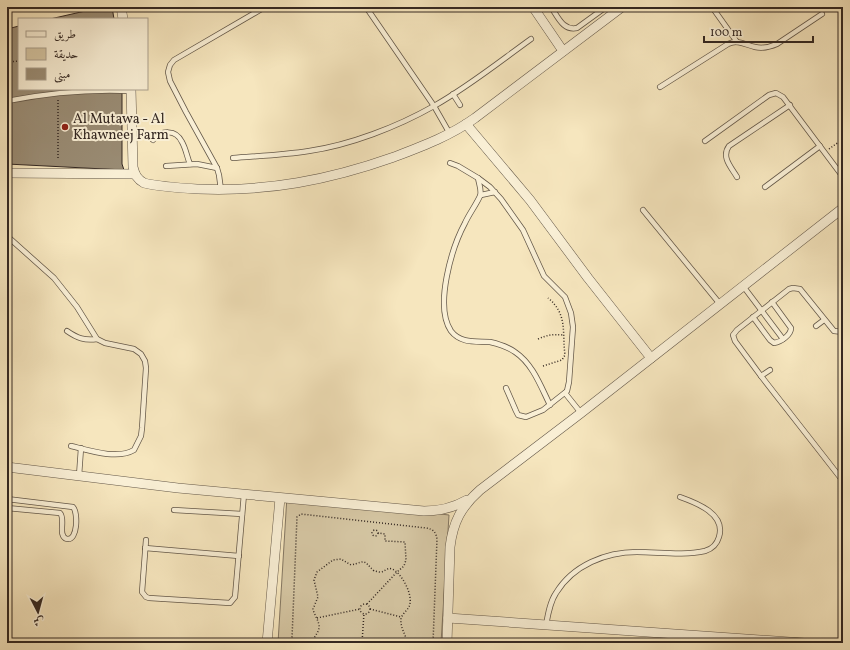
<svg xmlns="http://www.w3.org/2000/svg" width="850" height="650" font-family="Vollkorn,Amiri,serif">
  <style>
    .green { fill: #d5c6a3; stroke: #847762 }
    .building { fill: #998b73; stroke: #342822 }
    .lines { fill: none; stroke-linecap: round; stroke-linejoin: round }
    .lane-casing { stroke: #645849; stroke-width: 6 }
    .street-casing { stroke: #645849; stroke-width: 10 }
    .path { stroke: #342822; stroke-width: 1.5; stroke-dasharray: 1 2; stroke-linecap: butt }
    .lane { stroke: #f9efd5; stroke-width: 4.5 }
    .street { stroke: #f9efd5; stroke-width: 9 }
    .poi-dot { fill: #8f2418; stroke: #f9efd5; stroke-width: 1.5 }
    .labels { text-anchor: middle; dominant-baseline: central; stroke-width: 4; stroke-linejoin: round; paint-order: stroke }
    .poi-label { font-size: 14px; fill: #342822; stroke: #f9efd5; text-anchor: start }
  </style>
  <rect width="100%" height="100%" fill="#f6e6be"/>
  <filter id="stains"><feTurbulence type="fractalNoise" baseFrequency=".005" numOctaves="4"/><feColorMatrix values="0 0 0 0 .2 0 0 0 0 .09 0 0 0 0 .02 0 0 0 .5 -.17"/></filter>
  <radialGradient id="worn" r=".72"><stop offset=".6" stop-color="#630" stop-opacity="0"/><stop offset="1" stop-color="#630" stop-opacity=".3"/></radialGradient>
  <polygon class="green" points="287,496 449,515 441,643 278,643"/>
  <g class="building">
    <polygon points="103,7 112,7 114,19 50,19"/>
    <polygon points="19,26 19,89 122,89 122,164 124,170 7,164 7,29"/>
  </g>
  <g class="lines">
    <defs>
      <g id="lane">
        <polyline points="366,7 434,106 450,134"/>
        <path d="M551,7C558,17 563,31 577,28L606,7"/>
        <polyline points="712,7 737,42"/>
        <path d="M660,87L728,44C739,39 745,45 755,47C763,49 770,47 777,44L822,14"/>
        <polyline points="453,94 460,105"/>
        <path d="M7,101C48,93 90,89 131,91"/>
        <path d="M153,140C161,130 176,129 182,142C186,149 187,157 190,164"/>
        <polyline points="705,141 769,95 776,93 783,97 843,177"/>
        <path d="M233,158C258,156 284,155 309,151C350,145 397,127 434,106C468,87 499,62 531,39"/>
        <polyline points="450,163 458,166 478,178 490,187 501,199 523,230 544,276 565,297 571,313 573,327 569,382 567,391 543,410 526,417 518,415 516,411 506,388"/>
        <polyline points="166,166 197,164 217,168"/>
        <path d="M737,177C731,167 721,157 729,146L790,105"/>
        <path d="M478,178C479,184 482,191 480,196C476,205 469,214 465,223C452,247 434,306 451,331C461,344 476,341 490,342C499,344 508,347 515,352C533,364 541,387 550,405"/>
        <polyline points="765,187 820,146"/>
        <polyline points="221,190 219,175 217,168 186,112 170,81 168,72 170,65 174,60 265,7"/>
        <polyline points="481,195 495,192"/>
        <polyline points="643,210 720,304"/>
        <path d="M7,236L54,278L77,307L97,339L105,343L134,349L141,354L145,361L146,368L142,428L141,436L134,450C117,460 88,450 71,446"/>
        <polyline points="743,286 783,339"/>
        <path d="M753,317L770,340L774,343C781,342 791,335 791,328L772,302"/>
        <polyline points="816,326 824,320"/>
        <path d="M67,331C77,338 85,341 97,339"/>
        <polyline points="843,332 834,331 800,289 793,288 789,289 737,330 733,335 735,341 761,376 843,481"/>
        <polyline points="761,376 770,370"/>
        <polyline points="565,393 581,413"/>
        <polyline points="79,476 81,448"/>
        <path d="M7,499L73,507C78,512 78,541 67,539C57,536 66,519 60,513L7,508"/>
        <polyline points="174,510 242,514"/>
        <polyline points="146,540 142,592 146,597 149,598 230,603 235,597 244,494"/>
        <polyline points="145,548 239,556"/>
        <path d="M546,625C548,614 550,602 556,593C573,565 606,552 637,552C659,552 683,556 705,551C712,549 717,544 719,537C726,514 697,503 680,497"/>
        <polyline points="152,643 176,643"/>
      </g>
      <g id="street">
        <polyline points="121,7 123,19"/>
        <polyline points="533,7 563,51"/>
        <path d="M131,89L133,167C135,175 137,179 144,183C161,187 180,188 198,189C267,192 329,180 394,157C423,146 450,136 475,118L622,7"/>
        <polyline points="466,124 530,200 588,278 651,358"/>
        <polyline points="7,173 135,174"/>
        <path d="M7,467L178,488L424,511C440,511 453,508 467,500"/>
        <polyline points="448,618 804,643"/>
        <polyline points="267,643 280,498"/>
        <path d="M447,643L450,547C453,522 461,507 480,490L581,413L843,208"/>
      </g>
    </defs>
    <use href="#lane" class="lane-casing"/>
    <use href="#street" class="street-casing"/>
    <g class="path">
      <polyline points="7,62 19,61"/>
      <polyline points="829,149 843,139"/>
      <polyline points="58,158 58,99"/>
      <path d="M538,339C547,335 553,334 563,335"/>
      <path d="M543,366L562,360L565,355C562,333 568,314 548,298"/>
      <circle cx="375" cy="533" r="3"/>
      <polyline points="367,604 397,572 404,566 406,560 405,542 385,541 385,534 378,533"/>
      <circle cx="365" cy="609" r="5"/>
      <polyline points="370,609 401,617"/>
      <polyline points="317,618 360,609"/>
      <path d="M294,643L292,638L297,517L301,514L426,528C433,529 436,532 437,539L433,643"/>
      <path d="M313,643C313,637 318,634 319,628C320,622 314,615 313,609L318,597L314,580L317,572L333,560L341,559L351,565C367,561 362,559 374,571C376,571 378,572 380,572C385,572 387,567 392,569C401,572 412,593 410,603C410,609 402,613 401,619C400,628 406,634 407,643"/>
      <polyline points="342,643 349,642 355,643"/>
      <polyline points="362,643 364,613"/>
    </g>
    <use href="#lane" class="lane"/>
    <use href="#street" class="street"/>
  </g>
  <circle class="poi-dot" cx="65" cy="127" r="4"/>
  <g class="labels">
    <g class="poi-label">
      <text x="73" y="119">Al Mutawa - Al<tspan x="73" dy="16">Khawneej Farm</tspan></text>
    </g>
  </g>
  <rect width="850" height="650" fill="none" stroke="#f6e6be" stroke-width="24"/>
  <rect x="8" y="8" width="834" height="634" fill="none" stroke="#342822" stroke-width="2"/>
  <rect x="12" y="12" width="826" height="626" fill="none" stroke="#342822"/>
  <rect x="18" y="18" width="130" height="72" fill="#f9efd5" stroke="#aa9f8d"/>
  <rect x="26" y="31" width="20" height="6" fill="#f9efd5" stroke="#aa9f8d"/>
  <text x="54" y="38" font-size="12" fill="#342822">طريق</text>
  <rect x="26" y="48" width="20" height="12" fill="#d5c6a3" stroke="#aa9f8d"/>
  <text x="54" y="58" font-size="12" fill="#342822">حديقة</text>
  <rect x="26" y="68" width="20" height="12" fill="#998b73" stroke="#aa9f8d"/>
  <text x="54" y="78" font-size="12" fill="#342822">مبنى</text>
  <g transform="translate(38 612) rotate(174)" stroke="#f9efd5" stroke-width="3" paint-order="stroke">
  <path d="M0-3L7 15L0 10L-7 15Z" fill="#342822"/>
  <text y="-6" font-size="11" font-weight="bold" text-anchor="middle" fill="#342822">ش</text>
  </g>
  <path d="M704 36v6h109v-6" fill="none" stroke="#342822" stroke-width="2"/>
  <text x="710" y="36" font-size="12" fill="#342822" stroke="#f9efd5" stroke-width="3" paint-order="stroke">100 m</text>
  <rect width="100%" height="100%" filter="url(#stains)"/>
  <rect width="100%" height="100%" fill="url(#worn)"/>
</svg>
